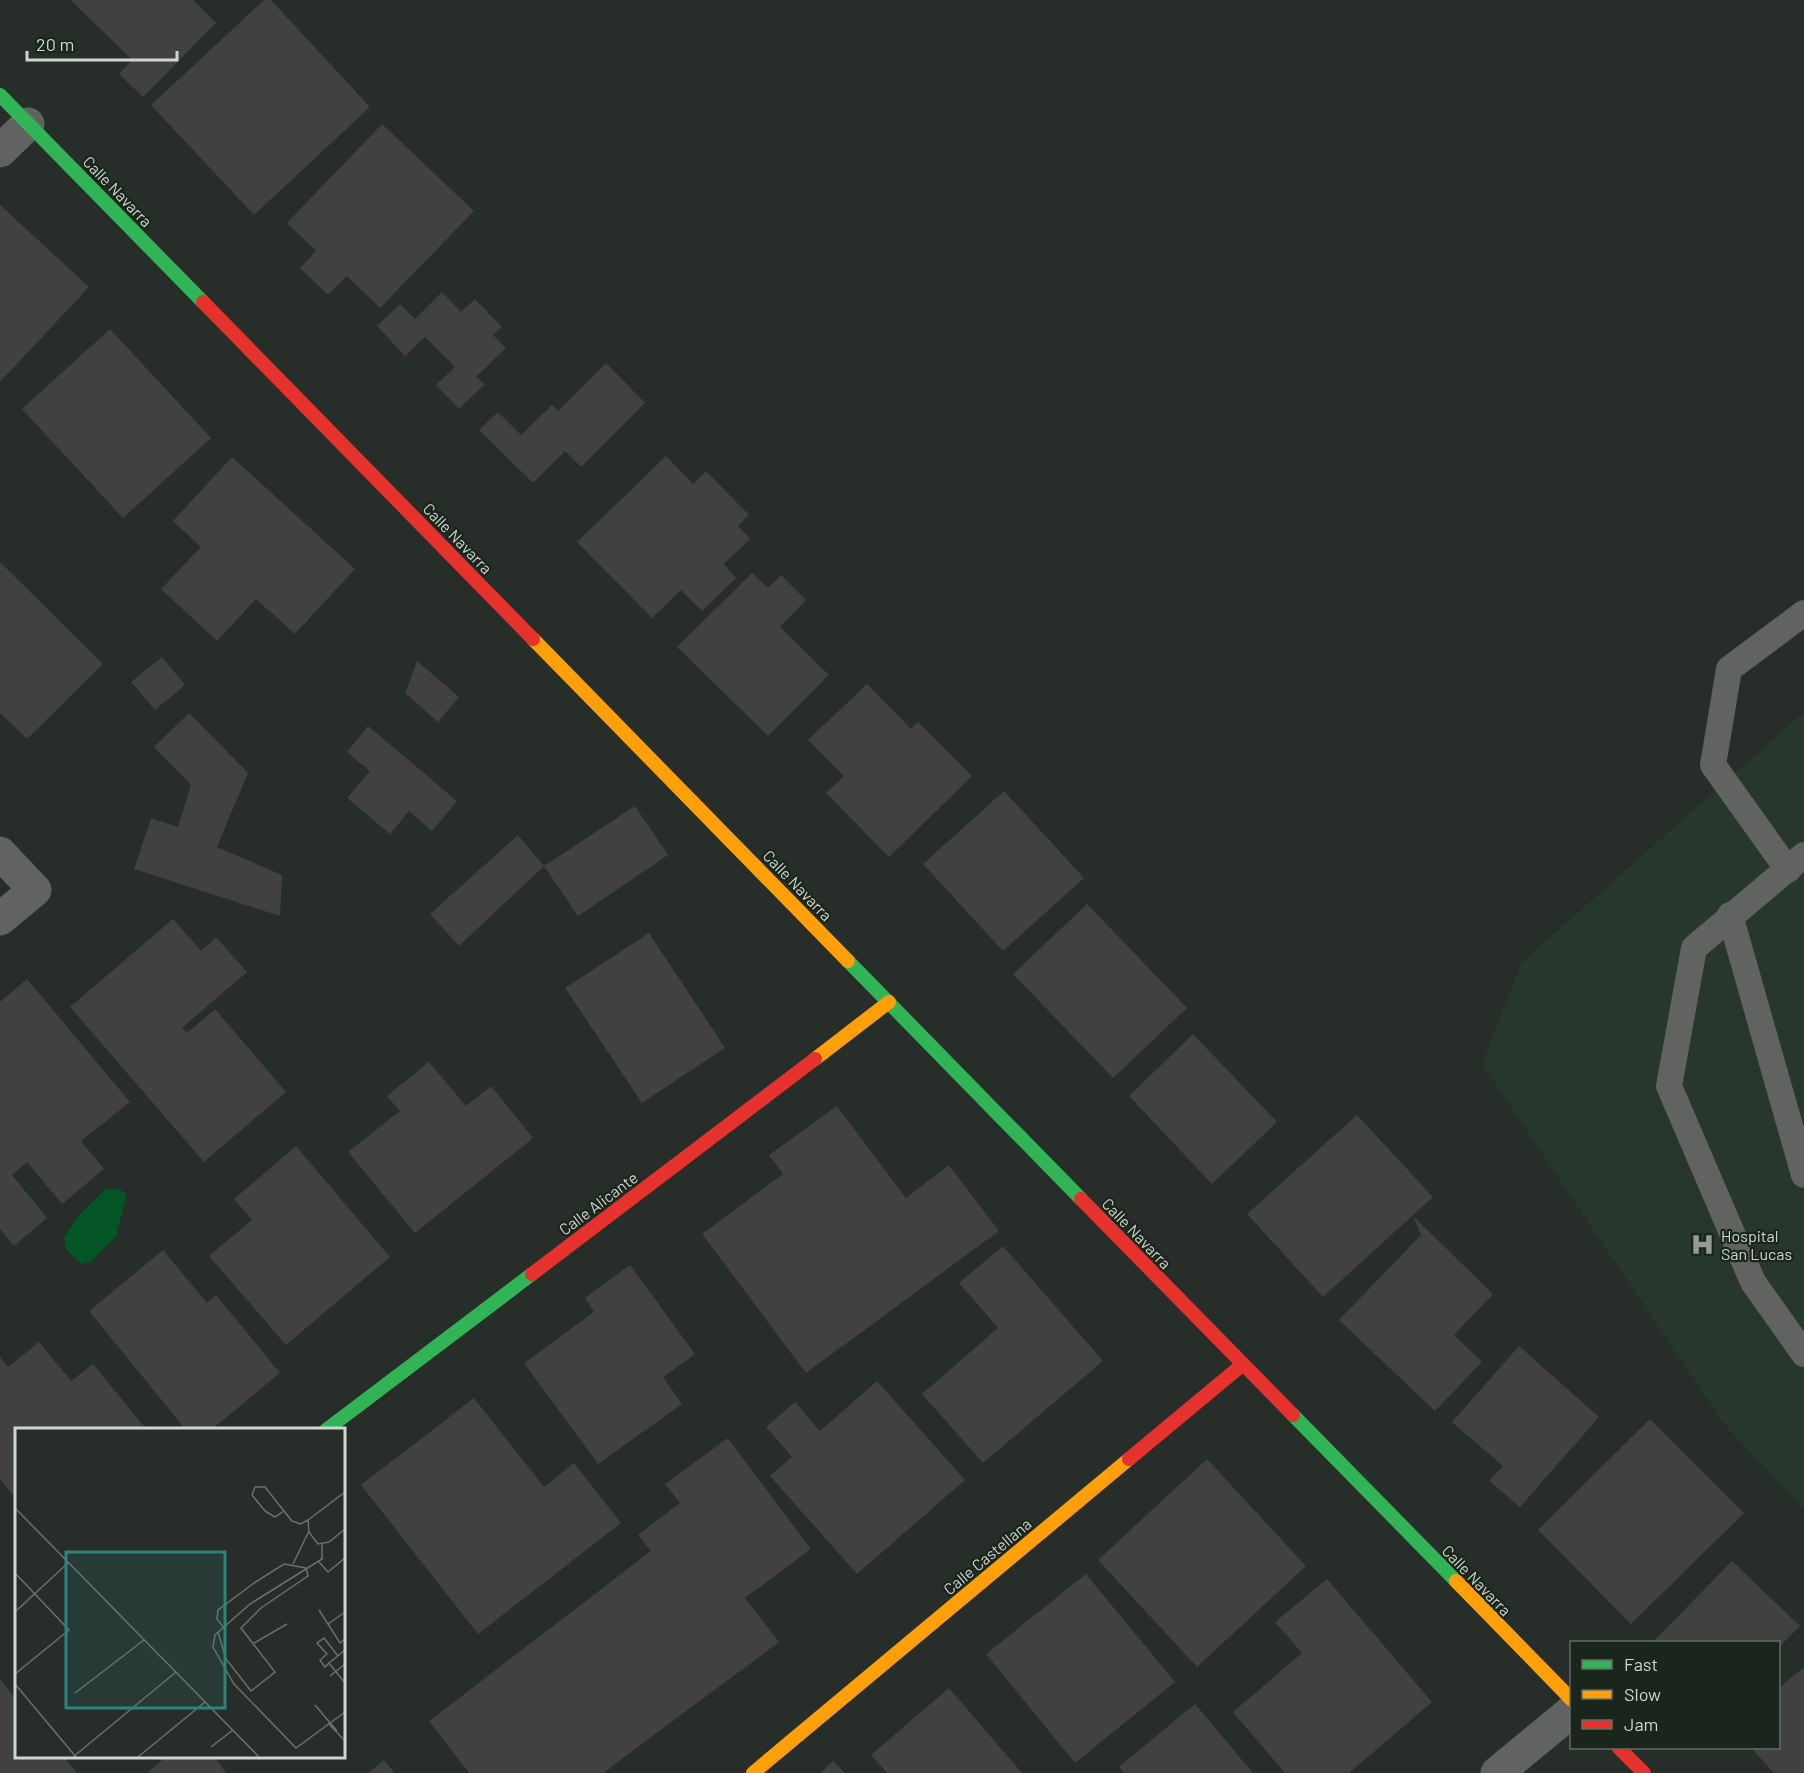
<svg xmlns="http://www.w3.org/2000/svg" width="1804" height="1773" font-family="Barlow,sans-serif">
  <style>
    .built { fill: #28372b }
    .water { fill: #045526 }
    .building { fill: #404140 }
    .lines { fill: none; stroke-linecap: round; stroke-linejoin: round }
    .lane { stroke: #606360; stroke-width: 26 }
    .street { stroke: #606360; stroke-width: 33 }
    .fast { stroke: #30b455; stroke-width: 14 }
    .slow { stroke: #ff9f0a; stroke-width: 14 }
    .jam { stroke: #e5322d; stroke-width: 14 }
    .labels { text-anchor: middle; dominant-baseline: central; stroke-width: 4.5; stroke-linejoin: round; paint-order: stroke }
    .street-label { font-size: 16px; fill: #cfd6d0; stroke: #1a261c }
    .poi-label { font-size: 16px; fill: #cfd6d0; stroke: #1a261c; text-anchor: start }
    .inset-road { fill: none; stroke: #6a716b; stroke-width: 1.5 }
    .view { fill: #2c847d; fill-opacity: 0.15; stroke: #2c847d; stroke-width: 3 }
    .inset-edge { fill: none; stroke: #cfd6d0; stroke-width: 3 }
  </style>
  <rect width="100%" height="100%" fill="#272d28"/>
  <polygon class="built" points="1804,712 1804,1509 1724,1424 1482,1064 1521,963"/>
  <polygon class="water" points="106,1189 120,1189 127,1195 116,1236 90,1262 81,1264 66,1249 64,1238 78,1216"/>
  <g class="building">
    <polygon points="71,0 193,0 216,23 143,97 119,74 132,60"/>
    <polygon points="264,0 271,0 370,107 254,215 151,105"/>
    <polygon points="382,124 474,211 380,308 347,276 328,295 300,268 316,251 287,223"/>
    <polygon points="0,205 89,287 0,382"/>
    <polygon points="442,292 461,312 475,299 502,327 493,335 506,348 476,377 485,384 459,409 436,385 455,367 425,337 405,356 377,326 400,304 415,319"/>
    <polygon points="110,329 211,438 123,518 22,409"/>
    <polygon points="606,363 645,403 581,467 565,451 533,483 479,430 498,412 521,435 552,405 558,411"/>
    <polygon points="666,456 693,484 706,471 749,515 738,526 750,539 724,564 736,578 702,611 681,590 652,618 577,542"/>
    <polygon points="232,457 355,569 295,634 256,599 217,641 161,589 201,547 173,521"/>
    <polygon points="0,562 103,664 27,739 0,713"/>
    <polygon points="752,573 768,588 781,575 806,600 780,627 829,675 768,736 677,647"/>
    <polygon points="162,657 185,685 155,710 131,682"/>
    <polygon points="417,661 459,697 438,722 405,693"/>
    <polygon points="867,684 911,729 918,722 972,776 889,857 826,793 844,776 808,740"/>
    <polygon points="189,713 248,773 217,847 282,875 280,916 134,869 151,818 178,827 191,785 154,747"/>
    <polygon points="368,726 457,801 432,831 409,811 390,834 347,798 370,771 347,752"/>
    <polygon points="1004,791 1084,878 1003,951 923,864"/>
    <polygon points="635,806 668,855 578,916 544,866"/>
    <polygon points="518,835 544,866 459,946 430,914"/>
    <polygon points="1087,904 1187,1008 1113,1078 1013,974"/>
    <polygon points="173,919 201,951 216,937 247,972 182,1028 187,1033 215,1009 286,1092 204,1162 70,1007"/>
    <polygon points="649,933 725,1048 642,1103 565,988"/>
    <polygon points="27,979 130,1102 81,1141 104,1169 62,1204 27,1162 12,1175 47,1218 14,1246 0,1229 0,1002"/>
    <polygon points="1193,1034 1277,1122 1212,1184 1129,1096"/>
    <polygon points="429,1062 466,1106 491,1086 533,1138 415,1233 348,1152 400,1111 387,1096"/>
    <polygon points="837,1106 906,1198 949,1165 999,1231 806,1373 702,1234 783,1174 769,1155"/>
    <polygon points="1357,1115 1433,1197 1323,1297 1247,1214"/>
    <polygon points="296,1146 390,1257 286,1345 209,1256 252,1220 234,1199"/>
    <polygon points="1413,1216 1493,1294 1454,1335 1482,1362 1435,1411 1339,1320 1421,1235"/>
    <polygon points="1003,1246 1103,1361 983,1463 922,1394 998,1328 959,1283"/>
    <polygon points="163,1250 207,1303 216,1295 280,1373 211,1430 186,1430 89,1311"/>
    <polygon points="630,1265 695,1354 663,1377 682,1404 598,1464 524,1363 594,1312 585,1298"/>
    <polygon points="39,1342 71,1381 93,1364 147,1430 16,1430 16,1499 0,1479 0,1357 8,1367"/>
    <polygon points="1519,1346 1599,1417 1520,1507 1489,1481 1503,1466 1452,1422"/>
    <polygon points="877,1381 965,1480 857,1574 770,1476 792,1457 766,1427 795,1402 820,1431"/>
    <polygon points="474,1398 544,1487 574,1463 621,1523 478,1634 361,1485"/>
    <polygon points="1650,1419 1744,1513 1631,1624 1538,1530"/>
    <polygon points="728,1438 811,1549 745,1598 779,1642 603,1773 469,1773 429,1721 651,1551 638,1535 680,1503 665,1484"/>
    <polygon points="1207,1459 1306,1566 1197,1667 1098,1560"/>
    <polygon points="1732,1561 1800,1626 1778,1648 1778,1642 1653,1642"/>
    <polygon points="1086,1574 1175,1682 1075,1763 986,1654"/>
    <polygon points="1327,1579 1432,1702 1349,1773 1285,1773 1233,1712 1302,1653 1275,1622"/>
    <polygon points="1804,1667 1804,1773 1774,1773 1751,1748 1778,1748 1778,1689"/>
    <polygon points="0,1679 16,1699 16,1756 63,1756 77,1773 0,1773"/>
    <polygon points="949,1688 1022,1773 887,1773 871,1755"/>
    <polygon points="1195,1704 1253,1773 1124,1773 1119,1767"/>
    <polygon points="167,1756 213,1756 227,1773 147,1773"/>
    <polygon points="384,1760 395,1773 368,1773"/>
    <polygon points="833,1761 845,1773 820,1773"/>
  </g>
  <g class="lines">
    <g class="lane">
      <polyline points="1804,855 1694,948 1669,1086 1753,1282 1804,1354"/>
      <polyline points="1788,870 1713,765 1729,669 1804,613"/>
      <polyline points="1730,915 1804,1175"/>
    </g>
    <g class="street">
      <polyline points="0,151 28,124"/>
      <polyline points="0,853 35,890 0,919"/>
      <polyline points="1497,1773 1572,1711"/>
    </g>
    <g class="fast">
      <polyline points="0,95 203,302"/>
      <polyline points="848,961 1081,1199"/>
      <polyline points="1293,1415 1456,1581"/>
      <polyline points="326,1430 532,1274"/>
    </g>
    <g class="slow">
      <polyline points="533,639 848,961"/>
      <polyline points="815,1059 889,1002"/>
      <polyline points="1456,1581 1572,1700"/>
      <polyline points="753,1773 1129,1459"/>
    </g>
    <g class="jam">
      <polyline points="203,302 533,639"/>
      <polyline points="1081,1199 1293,1415"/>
      <polyline points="532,1274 815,1059"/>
      <polyline points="1129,1459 1242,1365"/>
      <polyline points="1619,1748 1644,1773"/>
    </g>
  </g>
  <defs>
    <symbol id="hospital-bare" viewBox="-9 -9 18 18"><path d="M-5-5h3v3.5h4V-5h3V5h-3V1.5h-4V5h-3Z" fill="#949b95" stroke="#1a261c" stroke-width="2.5" paint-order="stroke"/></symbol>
  </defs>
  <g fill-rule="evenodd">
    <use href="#hospital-bare" x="1686" y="1228" width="33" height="33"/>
  </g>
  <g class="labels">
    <g class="street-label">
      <text transform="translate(118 191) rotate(46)">Calle Navarra</text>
      <text transform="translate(458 538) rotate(46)">Calle Navarra</text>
      <text transform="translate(798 885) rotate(46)">Calle Navarra</text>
      <text transform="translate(598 1203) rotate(-37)">Calle Alicante</text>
      <text transform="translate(1137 1233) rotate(46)">Calle Navarra</text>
      <text transform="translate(987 1556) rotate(-40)">Calle Castellana</text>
      <text transform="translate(1477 1580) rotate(46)">Calle Navarra</text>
    </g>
    <g class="poi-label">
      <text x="1721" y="1235">Hospital<tspan x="1721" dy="18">San Lucas</tspan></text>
    </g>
  </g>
  <g transform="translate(15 1428)">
    <rect width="330" height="330" fill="#272d28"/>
    <path class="inset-road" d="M330,64L293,92L294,104L303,116L314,114L330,101M0,80L244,329M269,83L260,89L250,83L237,67L240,59H250L277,93L286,96L293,92M307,115V131L235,176L200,207L198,219L219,256L281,320L330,284M304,134L313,144L330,130M278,136L294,103M0,145L54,202L0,246M304,182L325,215L330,211M0,184L54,134M313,196L330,184M203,204L211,231L236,263L260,244L226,200L246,180L293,148L291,140L269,136L239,155L203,182L202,191L209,200M239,215L272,196M330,222L314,235L330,255M314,235L310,239L305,232L312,226L302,215L309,210L323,228M315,248L330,236M0,256L61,329M60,265L129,212M300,277L322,303M313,295L330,313M196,319L218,302M58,329L161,244M123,329L190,274"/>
    <path class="view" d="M51,124H210V280H51Z"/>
    <rect width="330" height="330" class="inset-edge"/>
  </g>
  <rect x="1570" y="1641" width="210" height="108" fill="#1a261c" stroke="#626c64" stroke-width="1.5"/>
  <rect x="1582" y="1660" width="30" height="9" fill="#30b455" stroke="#626c64" stroke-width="1.5"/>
  <text x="1624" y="1671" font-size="18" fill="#cfd6d0">Fast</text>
  <rect x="1582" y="1690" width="30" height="9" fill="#ff9f0a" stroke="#626c64" stroke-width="1.5"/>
  <text x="1624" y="1701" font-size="18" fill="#cfd6d0">Slow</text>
  <rect x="1582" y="1720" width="30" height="9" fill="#e5322d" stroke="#626c64" stroke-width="1.5"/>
  <text x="1624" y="1731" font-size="18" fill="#cfd6d0">Jam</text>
  <path d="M27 51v9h150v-9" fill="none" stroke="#cfd6d0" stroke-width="3"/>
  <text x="36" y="51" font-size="18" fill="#cfd6d0" stroke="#1a261c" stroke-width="4.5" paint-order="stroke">20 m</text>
</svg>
